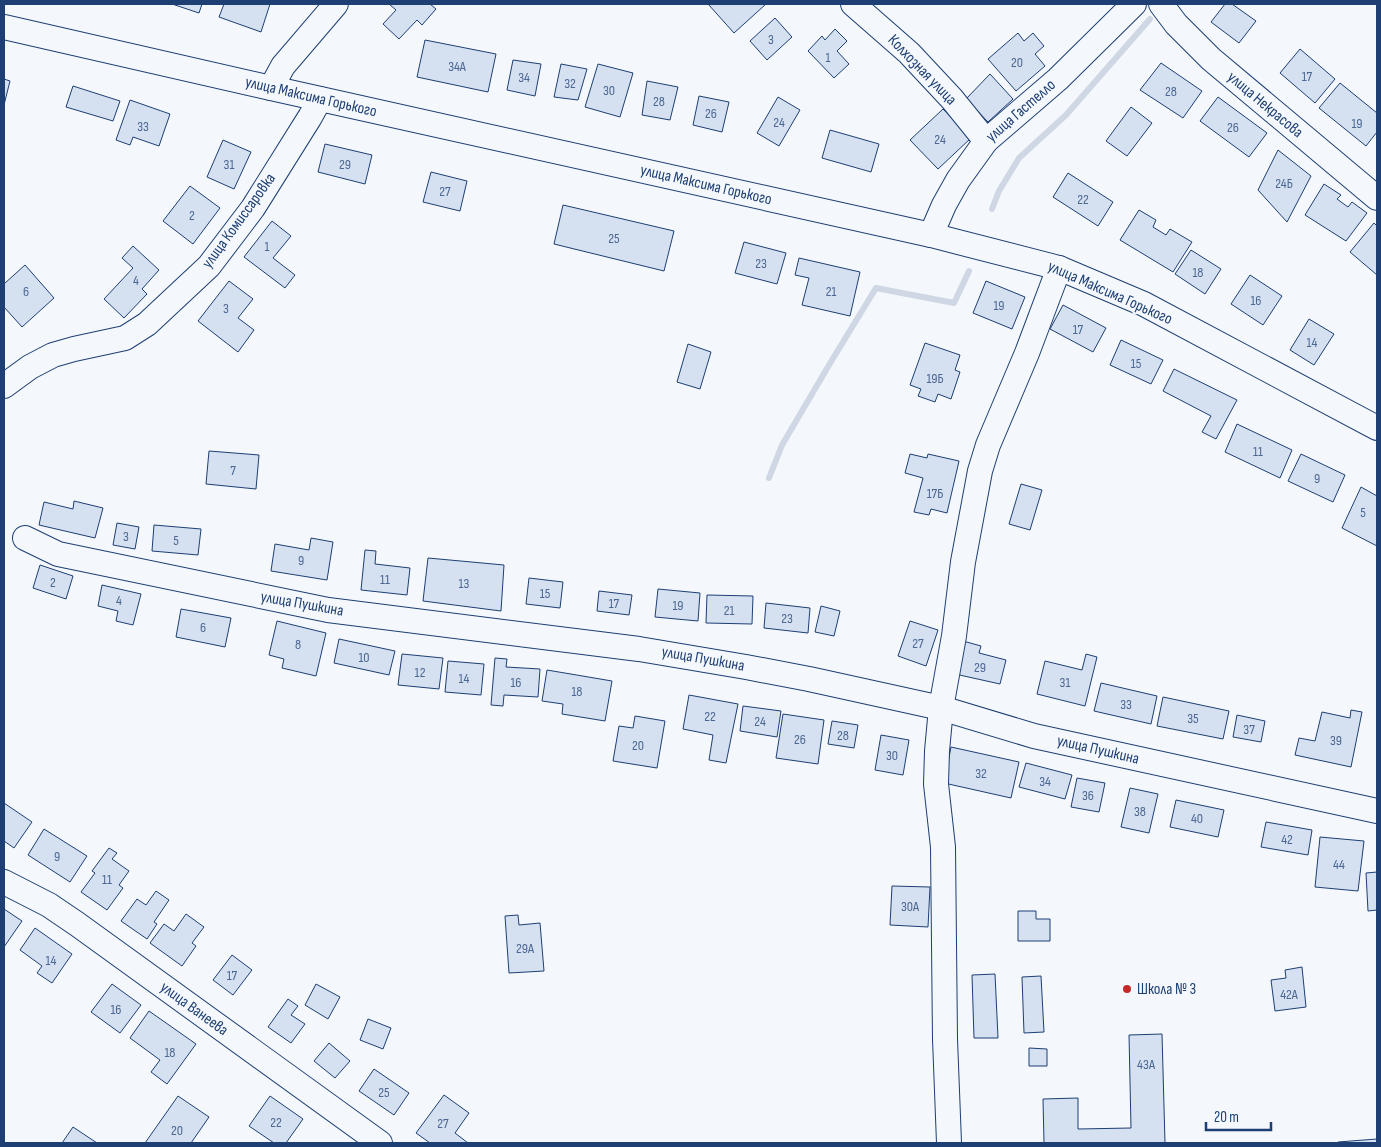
<svg xmlns="http://www.w3.org/2000/svg" width="1381" height="1147" font-family="'Sofia Sans Condensed',sans-serif">
  <style>
    .lines { fill: none; stroke-linecap: round; stroke-linejoin: round }
    .stream { stroke: #cfd7e4; stroke-width: 6 }
    .building { fill: #d5e0f0; stroke: #1d3f73 }
    .minor-casing { stroke: #1d3f73; stroke-width: 26 }
    .minor { stroke: #f4f7fb; stroke-width: 24 }
    .poi-dot { fill: #c62828; stroke: #f4f7fb; stroke-width: 2 }
    .labels { text-anchor: middle; dominant-baseline: central; stroke-width: 4; stroke-linejoin: round; paint-order: stroke }
    .number-label { font-size: 14px; fill: #4b6792 }
    .street-label { font-size: 16px; fill: #1d3f73; stroke: #f4f7fb }
    .poi-label { font-size: 16px; fill: #1d3f73; stroke: #f4f7fb; text-anchor: start }
  </style>
  <rect width="100%" height="100%" fill="#f4f7fb"/>
  <g class="lines">
    <g class="stream">
      <polyline points="992,209 999,191 1019,158 1066,115 1150,19"/>
      <polyline points="769,478 782,445 832,360 876,288 954,303 969,271"/>
    </g>
  </g>
  <g class="building">
    <polygon points="172,4 202,4 199,13"/>
    <polygon points="224,4 270,4 261,32 219,17"/>
    <polygon points="389,4 430,4 436,9 422,25 417,20 399,39 383,24 396,10"/>
    <polygon points="708,4 766,4 734,33"/>
    <polygon points="1225,4 1232,4 1256,21 1239,43 1211,22"/>
    <polygon points="775,18 792,37 767,60 750,41"/>
    <polygon points="835,29 847,41 837,51 849,64 834,78 808,51 822,36 825,40"/>
    <polygon points="1018,33 1024,41 1033,33 1044,46 1035,54 1045,66 1016,91 988,59"/>
    <polygon points="425,40 496,54 488,92 417,77"/>
    <polygon points="1300,49 1335,79 1315,103 1280,73"/>
    <polygon points="513,60 541,64 535,96 507,90"/>
    <polygon points="1161,63 1202,91 1183,118 1140,90"/>
    <polygon points="561,64 587,69 578,100 554,97"/>
    <polygon points="598,64 633,73 620,117 585,107"/>
    <polygon points="990,74 1013,99 988,122 966,99"/>
    <polygon points="4,79 10,81 4,105"/>
    <polygon points="647,81 678,87 670,120 642,115"/>
    <polygon points="1340,83 1377,113 1377,132 1366,146 1319,108"/>
    <polygon points="73,86 120,101 113,121 66,107"/>
    <polygon points="699,96 729,102 722,132 693,125"/>
    <polygon points="778,97 800,110 779,146 757,133"/>
    <polygon points="1218,97 1267,133 1249,157 1200,121"/>
    <polygon points="130,100 170,114 159,146 133,137 130,145 116,140"/>
    <polygon points="1131,107 1152,123 1127,156 1106,141"/>
    <polygon points="943,109 971,138 938,169 910,140"/>
    <polygon points="830,130 879,144 871,172 822,158"/>
    <polygon points="223,140 251,152 234,189 207,177"/>
    <polygon points="325,144 372,155 365,184 318,172"/>
    <polygon points="1278,150 1311,176 1287,222 1258,190"/>
    <polygon points="431,172 467,181 460,211 423,202"/>
    <polygon points="1068,173 1113,202 1098,226 1053,197"/>
    <polygon points="1324,184 1341,195 1337,199 1348,207 1352,202 1367,213 1346,241 1305,215"/>
    <polygon points="190,186 220,208 193,244 163,221"/>
    <polygon points="563,205 674,231 664,271 554,244"/>
    <polygon points="1139,210 1156,220 1153,227 1166,235 1170,229 1192,242 1173,272 1120,240"/>
    <polygon points="272,221 291,236 273,258 295,275 285,288 244,257"/>
    <polygon points="1374,223 1377,226 1377,275 1350,252"/>
    <polygon points="744,242 786,253 777,284 735,273"/>
    <polygon points="133,246 159,270 142,289 147,294 124,318 104,299 133,268 122,258"/>
    <polygon points="1191,250 1221,269 1205,294 1175,274"/>
    <polygon points="799,258 860,272 850,316 802,305 809,278 795,275"/>
    <polygon points="25,265 54,298 22,327 4,307 4,284"/>
    <polygon points="1250,275 1282,296 1263,325 1231,304"/>
    <polygon points="229,281 253,299 238,318 254,330 238,352 198,321"/>
    <polygon points="986,281 1025,297 1012,329 973,313"/>
    <polygon points="1063,305 1106,328 1093,352 1050,329"/>
    <polygon points="1309,319 1334,334 1314,365 1290,350"/>
    <polygon points="1121,340 1163,360 1151,384 1110,365"/>
    <polygon points="925,343 960,355 955,370 960,372 951,399 938,394 935,402 918,396 921,389 910,385"/>
    <polygon points="688,344 711,352 700,389 677,382"/>
    <polygon points="1174,369 1237,400 1216,439 1202,432 1211,416 1163,391"/>
    <polygon points="1237,424 1292,450 1280,478 1225,452"/>
    <polygon points="209,451 259,455 256,489 206,484"/>
    <polygon points="910,454 927,458 928,454 959,461 947,513 931,509 929,515 914,512 923,478 905,473"/>
    <polygon points="1301,454 1345,475 1333,502 1288,481"/>
    <polygon points="1021,484 1042,490 1030,530 1009,524"/>
    <polygon points="1361,487 1377,496 1377,546 1342,528"/>
    <polygon points="74,501 103,508 95,538 39,525 44,502 73,509"/>
    <polygon points="117,523 139,527 135,549 113,545"/>
    <polygon points="154,525 201,529 198,555 152,551"/>
    <polygon points="311,538 333,542 327,580 271,571 275,544 309,550"/>
    <polygon points="365,550 376,551 375,564 410,568 407,595 361,590"/>
    <polygon points="428,558 504,565 501,611 423,601"/>
    <polygon points="40,565 73,576 66,599 33,588"/>
    <polygon points="529,578 563,582 560,608 526,604"/>
    <polygon points="102,585 141,594 133,625 116,621 118,611 98,606"/>
    <polygon points="658,589 700,593 698,621 655,617"/>
    <polygon points="599,591 632,595 629,615 597,611"/>
    <polygon points="707,595 753,596 752,624 706,623"/>
    <polygon points="766,603 810,608 808,633 764,628"/>
    <polygon points="821,606 840,611 834,636 815,632"/>
    <polygon points="181,609 231,618 225,647 176,637"/>
    <polygon points="277,621 326,633 316,676 282,668 284,659 269,655"/>
    <polygon points="910,621 938,630 926,666 898,656"/>
    <polygon points="339,639 395,651 389,675 334,663"/>
    <polygon points="963,641 981,646 979,653 1006,660 1000,684 955,674"/>
    <polygon points="402,654 443,658 439,689 398,685"/>
    <polygon points="1086,654 1097,657 1085,706 1037,694 1045,661 1082,670"/>
    <polygon points="495,658 507,659 506,667 540,669 538,697 504,695 503,706 491,705"/>
    <polygon points="448,661 484,664 481,695 445,692"/>
    <polygon points="547,670 612,681 605,721 562,714 563,704 542,701"/>
    <polygon points="1101,683 1157,696 1151,724 1094,711"/>
    <polygon points="689,695 738,704 726,763 709,760 713,735 683,729"/>
    <polygon points="1163,697 1229,711 1223,739 1157,726"/>
    <polygon points="743,706 781,711 777,737 740,731"/>
    <polygon points="1351,710 1362,712 1351,767 1295,755 1299,738 1315,741 1322,712 1350,718"/>
    <polygon points="783,714 824,720 818,764 776,758"/>
    <polygon points="1237,715 1265,721 1261,742 1233,737"/>
    <polygon points="635,716 665,721 657,768 613,761 619,726 633,728"/>
    <polygon points="832,721 858,725 854,748 828,744"/>
    <polygon points="881,735 909,740 903,775 875,770"/>
    <polygon points="951,747 1019,762 1011,798 944,783"/>
    <polygon points="1026,763 1072,775 1065,799 1019,787"/>
    <polygon points="1077,778 1105,783 1099,812 1071,807"/>
    <polygon points="1130,788 1158,794 1149,833 1121,827"/>
    <polygon points="1176,800 1224,810 1218,837 1170,827"/>
    <polygon points="4,803 32,822 14,848 4,841"/>
    <polygon points="1266,822 1312,830 1308,855 1261,847"/>
    <polygon points="44,829 87,856 70,882 28,855"/>
    <polygon points="1320,837 1364,841 1358,891 1315,887"/>
    <polygon points="109,848 117,853 112,859 129,871 119,885 123,888 107,910 81,892 95,873 92,871"/>
    <polygon points="1377,872 1377,910 1368,911 1366,873"/>
    <polygon points="892,886 930,887 928,927 890,925"/>
    <polygon points="156,891 169,900 154,922 157,924 147,939 121,921 137,899 146,905"/>
    <polygon points="4,909 22,921 4,947"/>
    <polygon points="1018,911 1036,911 1036,919 1050,919 1050,941 1018,941"/>
    <polygon points="186,914 204,927 192,943 196,946 182,966 150,943 164,924 174,931"/>
    <polygon points="518,915 519,925 540,923 544,971 509,973 505,916"/>
    <polygon points="35,928 72,954 52,983 37,973 42,966 20,950"/>
    <polygon points="232,955 252,970 233,995 213,980"/>
    <polygon points="1302,967 1306,1007 1275,1011 1271,980 1286,978 1285,970"/>
    <polygon points="995,974 998,1038 974,1038 972,975"/>
    <polygon points="1041,976 1044,1032 1024,1033 1022,977"/>
    <polygon points="112,984 141,1005 120,1033 91,1012"/>
    <polygon points="316,984 340,997 328,1019 305,1005"/>
    <polygon points="288,999 298,1006 291,1015 305,1024 291,1043 268,1027"/>
    <polygon points="149,1011 196,1044 167,1084 151,1072 160,1060 130,1038"/>
    <polygon points="368,1019 391,1028 383,1049 360,1040"/>
    <polygon points="1162,1034 1165,1143 1044,1143 1043,1099 1078,1098 1078,1129 1131,1128 1129,1035"/>
    <polygon points="329,1043 350,1061 335,1078 314,1061"/>
    <polygon points="1029,1048 1047,1049 1047,1066 1029,1066"/>
    <polygon points="374,1069 409,1093 394,1115 359,1091"/>
    <polygon points="444,1095 469,1113 455,1133 468,1143 430,1143 416,1133"/>
    <polygon points="178,1096 209,1117 191,1143 145,1143"/>
    <polygon points="270,1096 303,1119 286,1143 274,1143 249,1126"/>
    <polygon points="73,1127 97,1143 62,1143"/>
    <polygon points="1377,1139 1377,1143 1338,1143 1338,1142"/>
  </g>
  <g class="lines">
    <defs>
      <g id="minor">
        <polyline points="853,4 909,53 952,99 986,141"/>
        <polyline points="1161,4 1176,24 1211,59 1377,198"/>
        <polyline points="4,27 271,88 931,235 1059,268 1144,304 1377,428"/>
        <polyline points="271,88 283,66 336,4"/>
        <polyline points="931,235 944,205 958,180 986,141 1058,79 1134,4"/>
        <polyline points="4,386 30,367 53,355 74,349 125,338 147,324 209,266 253,208 310,117 320,99"/>
        <polyline points="25,538 58,554 328,610 639,649 746,667 809,679 941,708 1034,736 1377,811"/>
        <polyline points="4,882 49,905 77,924 380,1143"/>
        <polyline points="949,1143 945,1039 943,847 936,784 937,751 941,708 954,636 963,562 980,471 988,445 1027,353 1059,268"/>
      </g>
    </defs>
    <use href="#minor" class="minor-casing"/>
    <use href="#minor" class="minor"/>
  </g>
  <circle class="poi-dot" cx="1127" cy="989" r="5"/>
  <g class="labels">
    <g class="number-label">
      <text x="771" y="39">3</text>
      <text x="828" y="57">1</text>
      <text x="1017" y="62">20</text>
      <text x="457" y="66">34А</text>
      <text x="1307" y="76">17</text>
      <text x="524" y="77">34</text>
      <text x="570" y="83">32</text>
      <text x="609" y="90">30</text>
      <text x="1171" y="91">28</text>
      <text x="659" y="101">28</text>
      <text x="711" y="113">26</text>
      <text x="779" y="122">24</text>
      <text x="1357" y="123">19</text>
      <text x="143" y="126">33</text>
      <text x="1233" y="127">26</text>
      <text x="940" y="139">24</text>
      <text x="229" y="164">31</text>
      <text x="345" y="164">29</text>
      <text x="1284" y="183">24Б</text>
      <text x="445" y="191">27</text>
      <text x="1083" y="199">22</text>
      <text x="192" y="215">2</text>
      <text x="614" y="238">25</text>
      <text x="267" y="246">1</text>
      <text x="761" y="263">23</text>
      <text x="1198" y="272">18</text>
      <text x="136" y="280">4</text>
      <text x="26" y="291">6</text>
      <text x="831" y="291">21</text>
      <text x="1256" y="300">16</text>
      <text x="999" y="305">19</text>
      <text x="226" y="308">3</text>
      <text x="1078" y="329">17</text>
      <text x="1312" y="342">14</text>
      <text x="1136" y="363">15</text>
      <text x="935" y="378">19Б</text>
      <text x="1258" y="451">11</text>
      <text x="233" y="470">7</text>
      <text x="1317" y="478">9</text>
      <text x="935" y="493">17Б</text>
      <text x="1363" y="512">5</text>
      <text x="126" y="536">3</text>
      <text x="176" y="540">5</text>
      <text x="301" y="560">9</text>
      <text x="385" y="579">11</text>
      <text x="53" y="582">2</text>
      <text x="464" y="583">13</text>
      <text x="545" y="593">15</text>
      <text x="119" y="600">4</text>
      <text x="614" y="603">17</text>
      <text x="678" y="605">19</text>
      <text x="729" y="610">21</text>
      <text x="787" y="618">23</text>
      <text x="203" y="627">6</text>
      <text x="918" y="643">27</text>
      <text x="298" y="644">8</text>
      <text x="364" y="657">10</text>
      <text x="980" y="667">29</text>
      <text x="420" y="672">12</text>
      <text x="464" y="678">14</text>
      <text x="516" y="682">16</text>
      <text x="1065" y="682">31</text>
      <text x="577" y="691">18</text>
      <text x="1126" y="704">33</text>
      <text x="710" y="716">22</text>
      <text x="1193" y="718">35</text>
      <text x="760" y="721">24</text>
      <text x="1249" y="729">37</text>
      <text x="843" y="735">28</text>
      <text x="800" y="739">26</text>
      <text x="1336" y="740">39</text>
      <text x="638" y="745">20</text>
      <text x="892" y="755">30</text>
      <text x="981" y="773">32</text>
      <text x="1045" y="781">34</text>
      <text x="1088" y="795">36</text>
      <text x="1140" y="811">38</text>
      <text x="1197" y="818">40</text>
      <text x="1287" y="839">42</text>
      <text x="57" y="856">9</text>
      <text x="1339" y="864">44</text>
      <text x="107" y="879">11</text>
      <text x="910" y="906">30А</text>
      <text x="525" y="948">29А</text>
      <text x="51" y="960">14</text>
      <text x="232" y="975">17</text>
      <text x="1289" y="994">42А</text>
      <text x="116" y="1009">16</text>
      <text x="170" y="1052">18</text>
      <text x="1146" y="1064">43А</text>
      <text x="384" y="1092">25</text>
      <text x="276" y="1122">22</text>
      <text x="443" y="1123">27</text>
      <text x="177" y="1130">20</text>
    </g>
    <g class="street-label">
      <text transform="translate(922 70) rotate(46)">Колхозная улица</text>
      <text transform="translate(311 97) rotate(13)">улица Максима Горького</text>
      <text transform="translate(1265 105) rotate(40)">улица Некрасова</text>
      <text transform="translate(1021 111) rotate(-41)">улица Гастелло</text>
      <text transform="translate(706 185) rotate(13)">улица Максима Горького</text>
      <text transform="translate(239 221) rotate(-54)">улица Комиссаровка</text>
      <text transform="translate(1110 293) rotate(24)">улица Максима Горького</text>
      <text transform="translate(302 604) rotate(10)">улица Пушкина</text>
      <text transform="translate(703 659) rotate(10)">улица Пушкина</text>
      <text transform="translate(1098 750) rotate(13)">улица Пушкина</text>
      <text transform="translate(194 1009) rotate(36)">улица Ванеева</text>
    </g>
    <g class="poi-label">
      <text x="1137" y="989">Школа № 3</text>
    </g>
  </g>
  <rect width="1381" height="1147" fill="none" stroke="#1d3f73" stroke-width="10"/>
  <path d="M1206 1122v8h65v-8" fill="none" stroke="#1d3f73" stroke-width="2.5"/>
  <text x="1214" y="1122" font-size="15" fill="#1d3f73" stroke="#f4f7fb" stroke-width="4" paint-order="stroke">20 m</text>
</svg>
